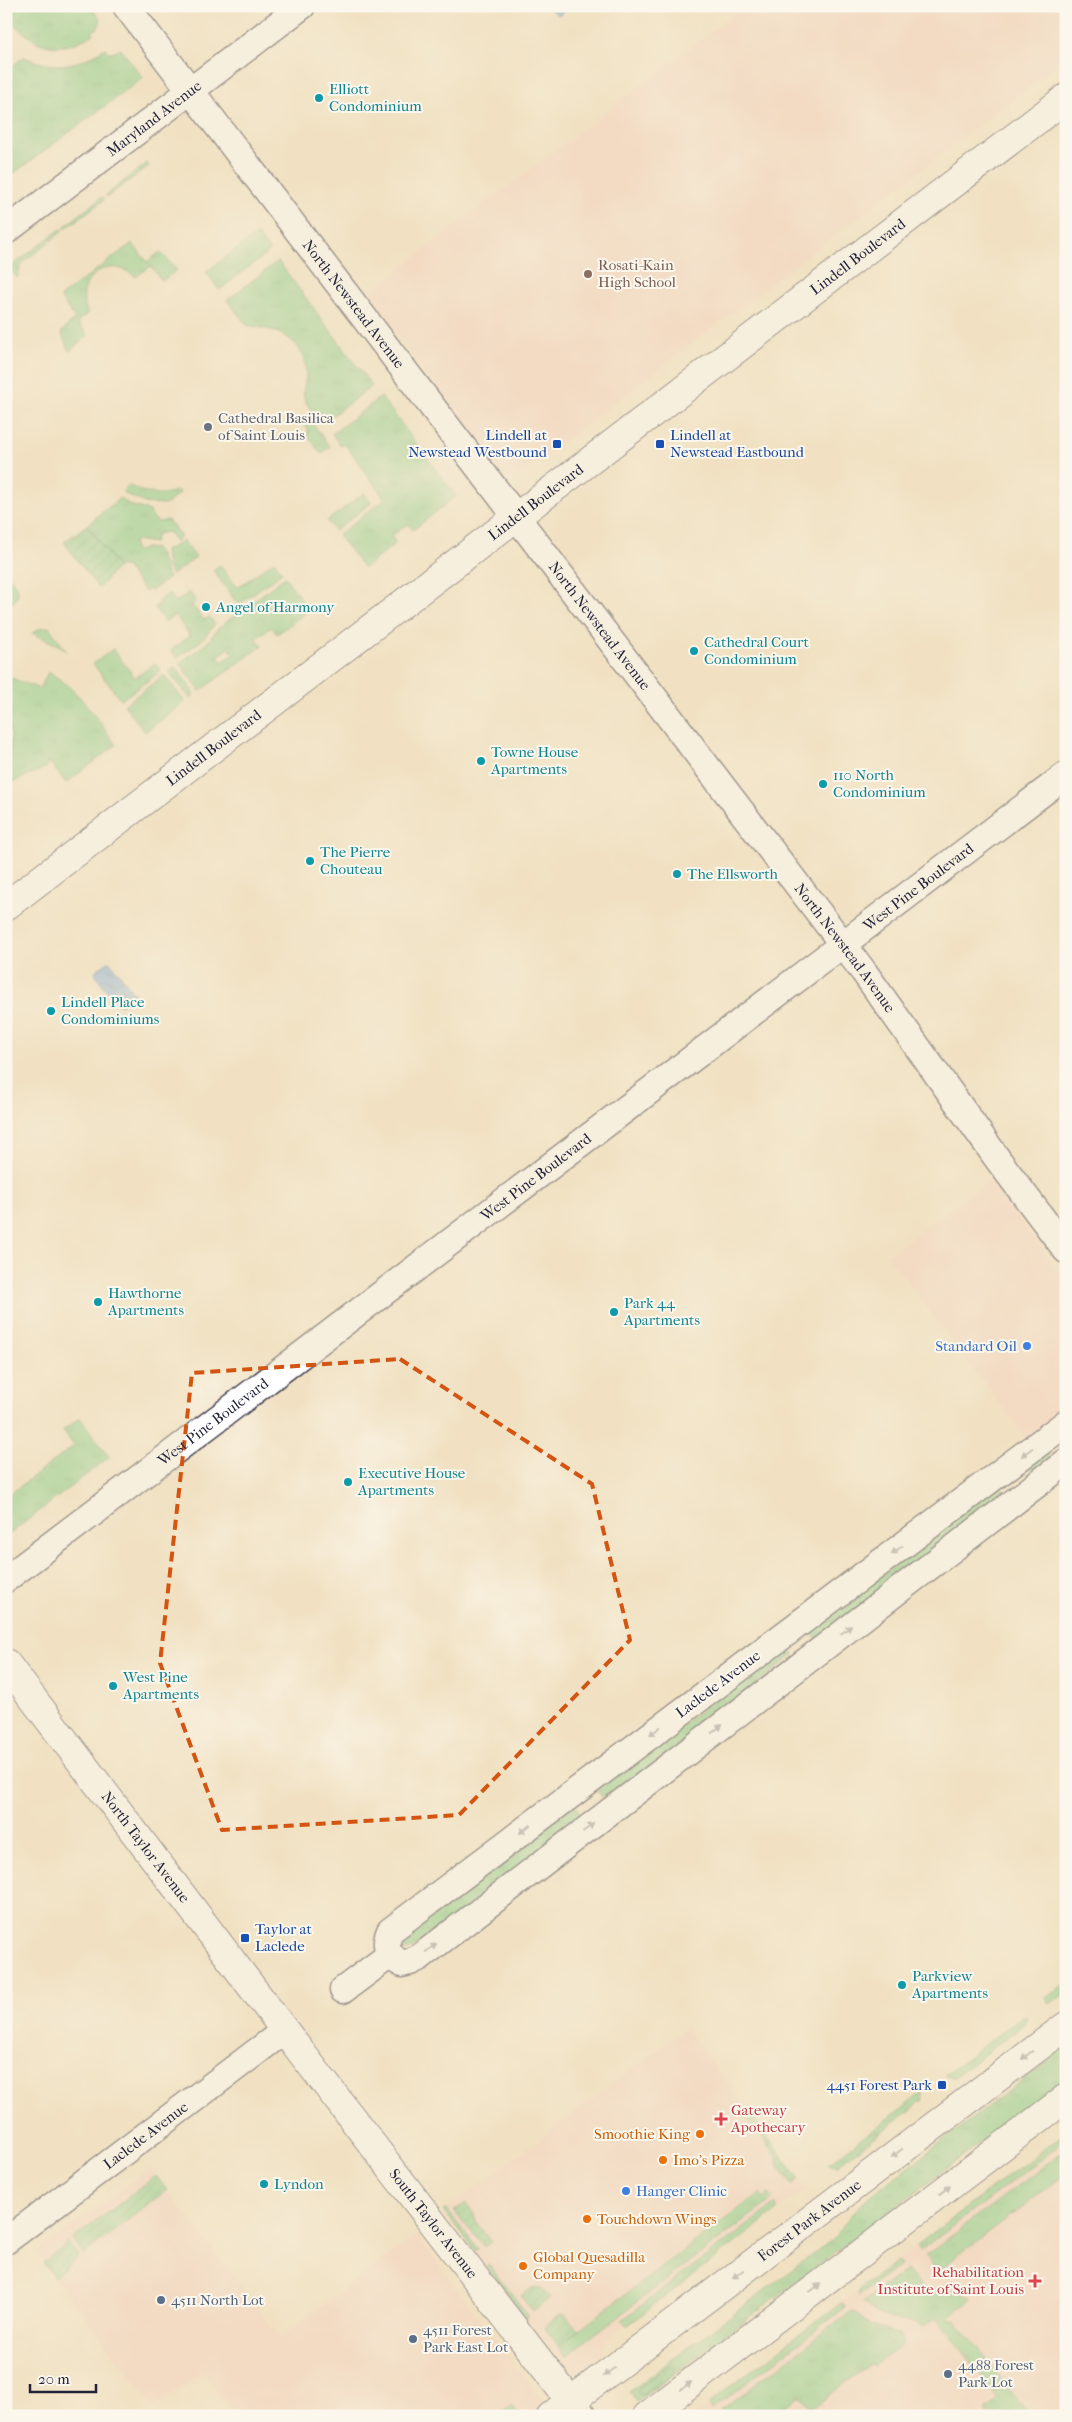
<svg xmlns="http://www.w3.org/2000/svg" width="1072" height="2422" font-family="'IM FELL French Canon',serif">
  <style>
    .built { fill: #f6d2c3 }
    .grass { fill: url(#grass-tufts); stroke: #527862; fill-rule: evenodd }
    .garden { fill: url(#garden-furrows); stroke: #527862 }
    .water { fill: url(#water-waves); stroke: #49628b }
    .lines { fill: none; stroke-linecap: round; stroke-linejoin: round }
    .minor-casing { stroke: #413f4f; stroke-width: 29 }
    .tertiary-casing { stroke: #413f4f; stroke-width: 30 }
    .secondary-casing { stroke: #413f4f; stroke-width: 30 }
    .primary-casing { stroke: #413f4f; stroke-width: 30 }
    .minor { stroke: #fff; stroke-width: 26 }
    .tertiary { stroke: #fff; stroke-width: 28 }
    .secondary { stroke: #fff; stroke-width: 28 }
    .primary { stroke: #fff; stroke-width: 28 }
    .oneway { fill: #9c9ca7 }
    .marked { fill: none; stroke: #d45411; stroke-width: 4; stroke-dasharray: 10 6; stroke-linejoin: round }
    .culture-dot { fill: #0f9aa8; stroke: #fbf7ec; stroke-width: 2 }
    .education-dot { fill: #8d6e63; stroke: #fbf7ec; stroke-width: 2 }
    .worship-dot { fill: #6b7280; stroke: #fbf7ec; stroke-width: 2 }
    .transit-dot { fill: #1a4fb4; stroke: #fbf7ec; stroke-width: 2 }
    .shop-dot { fill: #3f7fe0; stroke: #fbf7ec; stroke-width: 2 }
    .health-dot { fill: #e0444e; stroke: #fbf7ec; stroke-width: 2 }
    .food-dot { fill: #e8710a; stroke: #fbf7ec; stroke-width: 2 }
    .service-dot { fill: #5c6f8a; stroke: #fbf7ec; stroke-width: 2 }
    .labels { text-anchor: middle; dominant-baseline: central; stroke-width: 4; stroke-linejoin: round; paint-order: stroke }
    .culture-label { font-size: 15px; fill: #0d838f; stroke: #fbf7ec; text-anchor: start }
    .street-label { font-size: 15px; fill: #22223b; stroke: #fbf7ec }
    .education-label { font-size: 15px; fill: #785e54; stroke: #fbf7ec; text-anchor: start }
    .worship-label { font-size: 15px; fill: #5b616d; stroke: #fbf7ec; text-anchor: start }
    .transit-label { font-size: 15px; fill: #164399; stroke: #fbf7ec; text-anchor: end }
    .shop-label { font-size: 15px; fill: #366cbe; stroke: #fbf7ec; text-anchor: end }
    .health-label { font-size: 15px; fill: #be3a42; stroke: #fbf7ec; text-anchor: start }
    .food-label { font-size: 15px; fill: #c56008; stroke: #fbf7ec; text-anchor: start }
    .service-label { font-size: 15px; fill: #4e5e75; stroke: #fbf7ec; text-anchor: start }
  </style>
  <defs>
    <pattern id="grass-tufts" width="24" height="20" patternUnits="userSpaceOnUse" patternTransform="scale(1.25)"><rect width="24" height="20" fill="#83cd8a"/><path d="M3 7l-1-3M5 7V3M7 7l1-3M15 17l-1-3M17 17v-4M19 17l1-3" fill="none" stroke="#71b078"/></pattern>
    <pattern id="garden-furrows" width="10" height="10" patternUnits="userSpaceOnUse" patternTransform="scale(1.25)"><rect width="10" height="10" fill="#83cd8a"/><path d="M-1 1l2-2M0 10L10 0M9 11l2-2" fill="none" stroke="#71b078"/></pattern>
    <pattern id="water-waves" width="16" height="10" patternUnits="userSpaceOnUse" patternTransform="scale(1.25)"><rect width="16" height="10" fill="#70a1db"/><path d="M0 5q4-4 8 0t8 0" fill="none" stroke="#5c83b3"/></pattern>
  </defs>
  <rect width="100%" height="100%" fill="#fbf7ec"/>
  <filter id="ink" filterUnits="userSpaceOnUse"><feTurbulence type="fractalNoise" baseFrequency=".02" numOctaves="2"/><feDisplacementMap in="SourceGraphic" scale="10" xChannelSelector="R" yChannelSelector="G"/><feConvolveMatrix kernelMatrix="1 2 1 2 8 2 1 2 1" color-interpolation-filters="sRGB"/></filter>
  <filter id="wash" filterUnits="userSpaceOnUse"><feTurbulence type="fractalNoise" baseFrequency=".0096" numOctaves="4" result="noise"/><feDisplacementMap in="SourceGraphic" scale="20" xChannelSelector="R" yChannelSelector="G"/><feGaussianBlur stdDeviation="1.12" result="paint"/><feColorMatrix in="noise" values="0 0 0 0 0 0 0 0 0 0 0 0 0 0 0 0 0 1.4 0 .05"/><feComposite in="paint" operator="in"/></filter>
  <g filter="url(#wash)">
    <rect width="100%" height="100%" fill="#f1e1c2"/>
    <g class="built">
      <polygon points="745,6 1066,6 1066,59 517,477 506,479 499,473 366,294"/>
      <polygon points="990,1180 1066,1280 1066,1410 1027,1440 887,1255"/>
      <polygon points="686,2028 806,2189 607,2340 601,2353 579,2371 572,2372 560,2363 444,2211"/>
      <polygon points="1066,2132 1066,2416 693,2416 709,2403"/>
      <polygon points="150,2168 280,2337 417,2235 554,2416 235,2416 202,2372 154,2408 36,2253"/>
    </g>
    <g class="grass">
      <path d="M6,6H90L101,20L98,28L92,31L94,34C54,57 35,47 6,15Z"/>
      <path d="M105,48L109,53L121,49L143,78L6,179V71L24,57C54,70 78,67 105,48Z"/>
      <polygon points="147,163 149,166 107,197 106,195"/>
      <polygon points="102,197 104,200 65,229 64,227"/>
      <polygon points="61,229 63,231 22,263 17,278 11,271 7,275 6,270"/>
      <polygon points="257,234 270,251 219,290 206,272"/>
      <path d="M132,243L147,262L160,252L177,270L162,281L151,266L136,277C104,251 72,285 88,313L77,322L88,336L69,351L61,332L75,319L60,297Z"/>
      <path d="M278,261L372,386L322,423C317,416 306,406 304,397C302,390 307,379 306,370C303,336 276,330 247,325L227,300Z"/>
      <polygon points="381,397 456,496 413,530 408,524 391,536 396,543 364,568 338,535 385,499 345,444 341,446 332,434"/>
      <polygon points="309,419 330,447 321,454 306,433 309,431 303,423"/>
      <path d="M128,485C144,494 160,497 178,490L180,493L165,505L145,503L123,493Z"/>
      <polygon points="364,493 371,503 335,531 327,521"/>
      <path d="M120,498L130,505L150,511L152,517L158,522L168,520L181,537L175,542L172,535L167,532L157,534L154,543L137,540L133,543L136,550L140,551L145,548L155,549C163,555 163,569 169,578L151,591L149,589L145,592L126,567H118L87,525Z"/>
      <polygon points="183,541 196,557 172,575 167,567 165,551"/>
      <polygon points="274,561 282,572 238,605 213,570 220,565 237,588"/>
      <polygon points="7,573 16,586 18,595 8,609"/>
      <path d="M285,577L309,610L277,634L271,627L256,638L262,646L200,691L180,663L208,642L217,629ZM229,648L234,654L222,662L218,656Z"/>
      <polygon points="189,592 196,601 192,605 204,620 209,617 215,624 202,640 177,658 171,650 190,636 175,615 165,622 154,607 160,603 158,601 169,593 176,602"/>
      <polygon points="49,627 67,652 62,647 32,633 40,628"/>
      <polygon points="113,649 135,678 155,663 161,671 121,700 93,664"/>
      <polygon points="175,667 193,691 193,696 190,698 169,672"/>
      <path d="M48,672C78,688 96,718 116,745L66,783L48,760L47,767L6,785L11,735L6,721V676L40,689Z"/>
      <polygon points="164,675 185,702 145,732 124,705"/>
      <polygon points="80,1418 109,1457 6,1537 6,1497 74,1446 63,1430"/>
      <polygon points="996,1485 1003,1488 1006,1495 818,1639 810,1632"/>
      <polygon points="785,1646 790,1649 794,1655 608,1800 603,1798 597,1790"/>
      <polygon points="572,1806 577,1807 582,1817 413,1949 404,1951 400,1947 399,1937"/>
      <polygon points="1066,1983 1066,1992 1050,2004 1046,1998"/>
      <polygon points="1024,2015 1026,2019 1024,2024 953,2078 945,2075"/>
      <polygon points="1066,2047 1066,2078 637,2402 629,2392 833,2239 861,2203"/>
      <polygon points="922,2093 923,2100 838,2165 828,2164"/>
      <polygon points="1066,2132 1066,2140 920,2251 917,2245"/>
      <polygon points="1066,2149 1066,2174 944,2266 940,2268 932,2266 925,2256"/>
      <polygon points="760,2193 763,2198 769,2194 773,2199 566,2356 558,2345"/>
      <polygon points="776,2204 777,2211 627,2326 622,2320"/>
      <polygon points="446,2209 478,2249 475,2251 444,2211"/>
      <polygon points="897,2261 901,2264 859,2296 858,2290"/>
      <polygon points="489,2265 528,2315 525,2318 486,2267"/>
      <path d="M906,2270C935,2307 944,2279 973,2298L950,2316L953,2320L955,2319L1030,2416L986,2414V2409L999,2399L937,2317L923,2327C898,2315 887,2324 863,2303Z"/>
      <polygon points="841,2303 846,2307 711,2410 709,2403"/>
      <polygon points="852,2311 870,2325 899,2335 903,2343 902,2345 874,2366 872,2363 811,2409 800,2395 774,2416 724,2416 720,2411"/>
      <polygon points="512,2405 520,2415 497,2416"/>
    </g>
    <g class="garden">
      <path d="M87,525L118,567C109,573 107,581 98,588L64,542Z"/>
      <polygon points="1043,1448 1054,1463 1036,1476 1025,1462"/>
      <polygon points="750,2114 799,2179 792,2184 777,2164 778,2158 747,2119 746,2117"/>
      <polygon points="156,2176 167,2190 84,2254 73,2239"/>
      <polygon points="466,2203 474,2214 476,2222 491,2242 484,2247 454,2211"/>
      <polygon points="68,2243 79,2257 54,2277 43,2263"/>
      <polygon points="541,2288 550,2298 533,2312 521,2296 530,2289"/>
      <polygon points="560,2314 567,2316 578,2330 558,2345 544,2327"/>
      <polygon points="669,2365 675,2368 675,2371 643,2395 638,2393 639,2388"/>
    </g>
    <g class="water">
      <polygon points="551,6 565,6 565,7 563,13 558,15 551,10"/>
      <polygon points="108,962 111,963 134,993 134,996 121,1005 116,1004 95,974 96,970"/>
    </g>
  </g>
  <g filter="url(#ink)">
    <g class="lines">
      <defs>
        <g id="minor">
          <path id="s1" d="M126,6L864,972L999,1161L1066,1250"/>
          <path id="s2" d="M6,231L302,6"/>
          <path d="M1066,1423L390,1931C383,1946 388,1956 402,1964L410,1962L420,1957L1066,1462"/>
          <path id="s3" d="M6,1579L1066,775"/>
          <polyline points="343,1990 390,1955"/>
          <path id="s4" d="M6,2241L284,2031"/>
        </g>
        <g id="tertiary">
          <path id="s5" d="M6,1663L304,2056L582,2416"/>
        </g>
        <g id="secondary">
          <path id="s6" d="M6,906L1066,98"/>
        </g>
        <g id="primary">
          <path id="s7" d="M551,2416L1066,2026"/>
          <polyline points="647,2416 1066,2098"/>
        </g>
      </defs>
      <use href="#minor" class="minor-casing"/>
      <use href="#tertiary" class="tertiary-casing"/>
      <use href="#secondary" class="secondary-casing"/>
      <use href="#primary" class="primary-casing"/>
      <use href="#minor" class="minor"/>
      <use href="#tertiary" class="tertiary"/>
      <use href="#secondary" class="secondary"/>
      <use href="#primary" class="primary"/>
    </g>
    <defs><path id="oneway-solid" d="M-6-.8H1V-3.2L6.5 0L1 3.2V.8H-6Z" transform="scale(1.25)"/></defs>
    <g class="oneway">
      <use href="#oneway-solid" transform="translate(1027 1452) rotate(143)"/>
      <use href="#oneway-solid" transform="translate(897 1550) rotate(143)"/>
      <use href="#oneway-solid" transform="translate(846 1630) rotate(-37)"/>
      <use href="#oneway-solid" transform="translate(717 1729) rotate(-37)"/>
      <use href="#oneway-solid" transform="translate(655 1731) rotate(143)"/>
      <use href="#oneway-solid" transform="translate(588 1828) rotate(-37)"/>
      <use href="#oneway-solid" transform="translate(525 1829) rotate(143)"/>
      <use href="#oneway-solid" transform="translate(431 1948) rotate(-37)"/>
      <use href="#oneway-solid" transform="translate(1027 2055) rotate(143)"/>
      <use href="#oneway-solid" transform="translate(897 2153) rotate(143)"/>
      <use href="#oneway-solid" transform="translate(945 2190) rotate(-37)"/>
      <use href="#oneway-solid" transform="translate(738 2274) rotate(143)"/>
      <use href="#oneway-solid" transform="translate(815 2288) rotate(-37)"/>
      <use href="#oneway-solid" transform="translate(609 2372) rotate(143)"/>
      <use href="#oneway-solid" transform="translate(686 2386) rotate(-37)"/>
    </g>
  </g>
  <path d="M0 0H1072V2422H0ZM400,1359L592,1484L630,1640L459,1815L222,1830L160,1663L192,1373Z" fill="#f1e1c2" fill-opacity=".55" fill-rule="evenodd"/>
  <path class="marked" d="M400,1359L592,1484L630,1640L459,1815L222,1830L160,1663L192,1373Z"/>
  <g class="culture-dot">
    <circle cx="319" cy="98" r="5"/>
    <circle cx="206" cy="607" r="5"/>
    <circle cx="694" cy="651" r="5"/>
    <circle cx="481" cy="761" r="5"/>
    <circle cx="823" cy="784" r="5"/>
    <circle cx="310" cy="861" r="5"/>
    <circle cx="677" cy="874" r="5"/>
    <circle cx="51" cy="1011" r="5"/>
    <circle cx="98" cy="1302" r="5"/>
    <circle cx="614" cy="1312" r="5"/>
    <circle cx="348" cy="1482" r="5"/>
    <circle cx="113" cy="1686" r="5"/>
    <circle cx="902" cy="1985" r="5"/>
    <circle cx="264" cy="2184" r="5"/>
  </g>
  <circle class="education-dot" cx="588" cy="274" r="5"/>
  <circle class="worship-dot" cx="208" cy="427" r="5"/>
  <g class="transit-dot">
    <rect x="552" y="439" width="10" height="10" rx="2.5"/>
    <rect x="655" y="439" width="10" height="10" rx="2.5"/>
    <rect x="240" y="1933" width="10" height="10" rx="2.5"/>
    <rect x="937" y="2080" width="10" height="10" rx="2.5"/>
  </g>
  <g class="shop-dot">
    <circle cx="1027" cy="1346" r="5"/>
    <circle cx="626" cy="2191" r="5"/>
  </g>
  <g class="health-dot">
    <path d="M718.5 2111.5h5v5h5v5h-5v5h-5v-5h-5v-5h5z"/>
    <path d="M1032.5 2273.5h5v5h5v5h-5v5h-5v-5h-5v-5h5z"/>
  </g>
  <g class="food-dot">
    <circle cx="700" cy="2134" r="5"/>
    <circle cx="663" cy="2160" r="5"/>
    <circle cx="587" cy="2219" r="5"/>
    <circle cx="523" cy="2266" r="5"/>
  </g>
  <g class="service-dot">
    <circle cx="161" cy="2300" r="5"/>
    <circle cx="413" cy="2339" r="5"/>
    <circle cx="948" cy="2374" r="5"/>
  </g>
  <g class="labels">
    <g class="culture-label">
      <text x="329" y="89">Elliott<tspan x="329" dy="17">Condominium</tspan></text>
      <text x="216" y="607">Angel of Harmony</text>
      <text x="704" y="642">Cathedral Court<tspan x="704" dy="17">Condominium</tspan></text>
      <text x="491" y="752">Towne House<tspan x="491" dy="17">Apartments</tspan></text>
      <text x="833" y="775">110 North<tspan x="833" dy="17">Condominium</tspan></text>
      <text x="320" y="852">The Pierre<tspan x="320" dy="17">Chouteau</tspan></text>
      <text x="687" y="874">The Ellsworth</text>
      <text x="61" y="1002">Lindell Place<tspan x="61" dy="17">Condominiums</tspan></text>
      <text x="108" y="1293">Hawthorne<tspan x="108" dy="17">Apartments</tspan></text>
      <text x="624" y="1303">Park 44<tspan x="624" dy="17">Apartments</tspan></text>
      <text x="358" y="1473">Executive House<tspan x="358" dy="17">Apartments</tspan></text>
      <text x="123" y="1677">West Pine<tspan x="123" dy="17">Apartments</tspan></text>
      <text x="912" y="1976">Parkview<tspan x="912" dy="17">Apartments</tspan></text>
      <text x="274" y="2184">Lyndon</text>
    </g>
    <g class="street-label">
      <text stroke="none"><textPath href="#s2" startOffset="186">Maryland Avenue</textPath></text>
      <text stroke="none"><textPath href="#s6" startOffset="1071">Lindell Boulevard</textPath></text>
      <text stroke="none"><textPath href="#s1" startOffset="375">North Newstead Avenue</textPath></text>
      <text stroke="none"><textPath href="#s6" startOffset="666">Lindell Boulevard</textPath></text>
      <text stroke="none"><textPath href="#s1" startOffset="780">North Newstead Avenue</textPath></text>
      <text stroke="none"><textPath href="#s6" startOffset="261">Lindell Boulevard</textPath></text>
      <text stroke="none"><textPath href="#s3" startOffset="1145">West Pine Boulevard</textPath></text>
      <text stroke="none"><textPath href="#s1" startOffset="1185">North Newstead Avenue</textPath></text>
      <text stroke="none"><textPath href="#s3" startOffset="665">West Pine Boulevard</textPath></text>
      <text stroke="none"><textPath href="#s3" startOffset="260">West Pine Boulevard</textPath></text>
      <text transform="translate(718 1684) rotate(-37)">Laclede Avenue</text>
      <text stroke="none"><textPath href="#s5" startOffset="231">North Taylor Avenue</textPath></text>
      <text stroke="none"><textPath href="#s4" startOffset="175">Laclede Avenue</textPath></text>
      <text stroke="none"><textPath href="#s7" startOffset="324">Forest Park Avenue</textPath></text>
      <text stroke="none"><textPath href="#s5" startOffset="705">South Taylor Avenue</textPath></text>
    </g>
    <g class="education-label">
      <text x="598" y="265">Rosati-Kain<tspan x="598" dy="17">High School</tspan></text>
    </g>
    <g class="worship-label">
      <text x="218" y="418">Cathedral Basilica<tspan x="218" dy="17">of Saint Louis</tspan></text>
    </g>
    <g class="transit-label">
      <text x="547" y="435">Lindell at<tspan x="547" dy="17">Newstead Westbound</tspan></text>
      <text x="670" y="435" text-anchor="start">Lindell at<tspan x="670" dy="17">Newstead Eastbound</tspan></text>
      <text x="255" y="1929" text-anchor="start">Taylor at<tspan x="255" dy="17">Laclede</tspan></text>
      <text x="932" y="2085">4451 Forest Park</text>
    </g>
    <g class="shop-label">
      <text x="1017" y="1346">Standard Oil</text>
      <text x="636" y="2191" text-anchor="start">Hanger Clinic</text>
    </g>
    <g class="health-label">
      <text x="731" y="2110">Gateway<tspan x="731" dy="17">Apothecary</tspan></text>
      <text x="1024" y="2272" text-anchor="end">Rehabilitation<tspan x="1024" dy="17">Institute of Saint Louis</tspan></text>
    </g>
    <g class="food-label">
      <text x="690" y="2134" text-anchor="end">Smoothie King</text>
      <text x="673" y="2160">Imo's Pizza</text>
      <text x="597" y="2219">Touchdown Wings</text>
      <text x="533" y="2257">Global Quesadilla<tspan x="533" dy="17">Company</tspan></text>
    </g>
    <g class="service-label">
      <text x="171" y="2300">4511 North Lot</text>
      <text x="423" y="2330">4511 Forest<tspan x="423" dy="17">Park East Lot</tspan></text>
      <text x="958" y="2365">4488 Forest<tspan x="958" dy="17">Park Lot</tspan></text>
    </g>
  </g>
  <rect width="1072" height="2422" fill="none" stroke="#fbf7ec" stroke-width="25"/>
  <path d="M30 2384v8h66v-8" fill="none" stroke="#22223b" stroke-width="2.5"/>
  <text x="38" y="2384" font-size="15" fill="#22223b" stroke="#fbf7ec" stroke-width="4" paint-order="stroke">20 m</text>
</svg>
